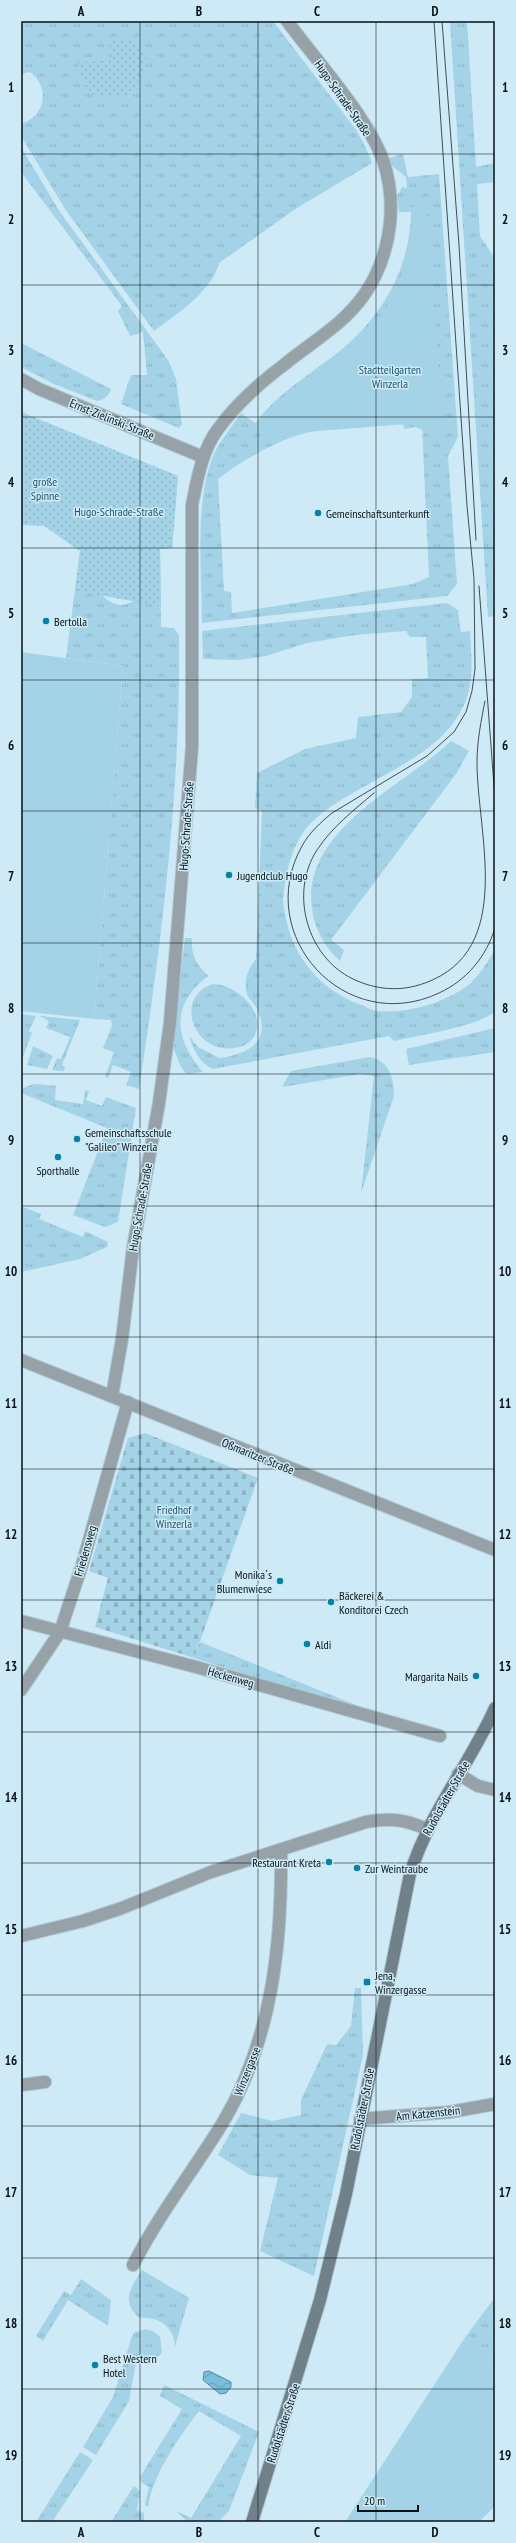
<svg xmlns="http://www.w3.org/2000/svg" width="516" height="2543" font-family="'PT Sans Narrow',sans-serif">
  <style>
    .grass { fill: url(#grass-tufts); fill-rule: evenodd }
    .cemetery { fill: url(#cemetery-stones) }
    .park { fill: url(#park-dots) }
    .garden { fill: #a4d3e7 }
    .water { fill: url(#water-waves); stroke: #578aa1 }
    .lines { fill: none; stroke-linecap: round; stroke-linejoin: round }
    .street-casing { stroke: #aec7d2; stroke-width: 14 }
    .secondary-casing { stroke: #aec7d2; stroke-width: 14 }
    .street { stroke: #96a2a7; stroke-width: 12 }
    .secondary { stroke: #708189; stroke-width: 12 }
    .tram { stroke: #3f4e54; stroke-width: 1 }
    .grid { fill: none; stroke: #081216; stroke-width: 1; stroke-opacity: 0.55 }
    .poi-dot { fill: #0782a7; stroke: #ceeaf6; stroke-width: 1.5 }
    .labels { text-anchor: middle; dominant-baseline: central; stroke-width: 3; stroke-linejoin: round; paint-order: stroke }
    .street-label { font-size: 12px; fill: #081216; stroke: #ceeaf6 }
    .park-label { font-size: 12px; fill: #1e556a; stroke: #ceeaf6 }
    .poi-label { font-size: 12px; fill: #081216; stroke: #ceeaf6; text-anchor: start }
    .neatline { fill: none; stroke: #081216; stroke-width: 1.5 }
    .grid-label { font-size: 13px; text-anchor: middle; font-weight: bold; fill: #081216 }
  </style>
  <defs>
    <pattern id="grass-tufts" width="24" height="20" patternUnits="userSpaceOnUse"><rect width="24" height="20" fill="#a4d3e7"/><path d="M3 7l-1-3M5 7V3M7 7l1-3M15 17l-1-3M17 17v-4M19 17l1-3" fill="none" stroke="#8cb4c5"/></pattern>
    <pattern id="cemetery-stones" width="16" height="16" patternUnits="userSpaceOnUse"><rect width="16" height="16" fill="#a4d3e7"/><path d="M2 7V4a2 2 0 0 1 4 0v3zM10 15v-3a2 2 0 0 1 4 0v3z" fill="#8cb4c5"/></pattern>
    <pattern id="park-dots" width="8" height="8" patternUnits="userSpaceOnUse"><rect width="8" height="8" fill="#a4d3e7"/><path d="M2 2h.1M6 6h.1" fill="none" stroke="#8cb4c5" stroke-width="1.8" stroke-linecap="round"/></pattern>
    <pattern id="water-waves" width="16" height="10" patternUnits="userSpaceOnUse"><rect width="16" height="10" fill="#79bedc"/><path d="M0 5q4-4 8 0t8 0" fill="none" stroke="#67a2bc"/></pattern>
  </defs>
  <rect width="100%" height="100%" fill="#ceeaf6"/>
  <g class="grass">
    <path d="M21,21H273L357,131L366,148L372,163L297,208L219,263C213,290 176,315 154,331L65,209L21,136V124C46,116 50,87 30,72L21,74Z"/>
    <polygon points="450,21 467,21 476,167 495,163 495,182 477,184 480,236 494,257 495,288 495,616 488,617"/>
    <polygon points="21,147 60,212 168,360 176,379 182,424 179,428 121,404 131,375 147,375 143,332 130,336 118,311 122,306 21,172"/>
    <path d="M403,154L408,177L439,174L458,437L448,456L457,584L447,596L202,623C202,572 193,493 217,448C224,436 233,425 241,413L255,423C280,392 305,378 336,354C381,319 410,270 411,212H399L397,196L402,187L407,188L406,177L392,166L389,158ZM403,423L404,429L422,426L429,577L413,584L232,613L231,592L224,591L218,479C240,461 287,434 317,431C345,429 374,427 403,423Z"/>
    <path d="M21,343L111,389C108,397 105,399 97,401L54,384L21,367Z"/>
    <path d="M21,412L178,476L172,548L160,549L161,627L174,628L179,635C181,787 162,939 139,1089L126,1085L131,1072L113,1065L108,1078L105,1077L114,1052L103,1048L112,1026L111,1020L94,1019L123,666L66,658L80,551C89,569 97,604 122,605C126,605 133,601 137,600Z"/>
    <path d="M447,603L458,610L461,632L470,631C471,653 474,676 467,697C446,761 359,778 313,821C292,840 286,873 283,899C283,905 285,912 286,919C294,958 321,990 359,1004C364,1006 371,1010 377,1011C406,1014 444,1003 467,986C479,977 487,962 495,950V1012C474,1027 421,1035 394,1041L389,1036L213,1069C200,1064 193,1049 189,1036L198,1047L219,1058C247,1055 273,1041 257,1009C254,1003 246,996 246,990C245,977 248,969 256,959L262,811L255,808L257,773L305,749L356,738L358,717L401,712L412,697V679L428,678L426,637H410L406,631L355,635L307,643L266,656L237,660L203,659L202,631Z"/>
    <path d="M451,741L469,751L456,774L331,940L344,950L340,961C325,948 314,928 312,908C301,830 404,786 451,741Z"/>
    <path d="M185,938H192C190,954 197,965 208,976C171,1004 173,1038 203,1072L186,1074L180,1065L172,1044Z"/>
    <path d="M213,984C236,984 269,1013 253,1038C249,1044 241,1047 235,1048C193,1055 173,996 213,984Z"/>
    <polygon points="21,1014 36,1016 29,1031 32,1033 21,1062"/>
    <polygon points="40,1016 80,1020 62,1065 65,1067 64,1071 52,1070 57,1058 61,1059 70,1037 46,1028 49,1021"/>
    <polygon points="495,1028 495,1052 409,1065 406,1049"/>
    <polygon points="33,1046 53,1056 47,1069 27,1065"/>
    <path d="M370,1057C390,1061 394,1079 394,1096L361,1193L374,1076L360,1074L282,1087L291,1071Z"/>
    <polygon points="34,1084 56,1086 55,1100 83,1104 85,1090 89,1091 86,1100 102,1106 106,1097 136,1108 118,1222 105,1227 73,1215 107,1128 21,1093 23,1088"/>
    <polygon points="21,1206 41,1214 39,1219 83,1237 85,1231 108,1242 107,1247 80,1259 21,1272"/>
    <polygon points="200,1642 366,1709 367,1713 194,1658"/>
    <polygon points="355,1988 361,1988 363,2055 314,2276 260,2251 278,2178 250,2175 218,2155 241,2113 272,2121 301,2115 301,2100 327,2044 336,2045 351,2026"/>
    <path d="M142,2270L189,2298L175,2346C174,2326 157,2316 139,2318C121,2300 130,2289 142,2270Z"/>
    <polygon points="81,2279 111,2300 108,2326 68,2300 43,2341 36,2336 64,2291 71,2295"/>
    <polygon points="495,2297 495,2366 464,2339"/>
    <polygon points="146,2329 153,2331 160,2337 162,2352 156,2359 136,2362 129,2401 96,2455 83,2447 113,2397 132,2336 135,2332"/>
    <path d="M164,2385L259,2432L229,2511L218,2522H188L176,2511L191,2518L241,2436L199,2411C179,2437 153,2474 148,2507L145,2504L149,2487L141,2482L140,2477L182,2409L160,2396Z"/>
    <polygon points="80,2452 93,2460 52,2522 36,2522"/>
    <polygon points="134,2486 140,2491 137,2510 144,2513 144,2522 111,2522"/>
  </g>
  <polygon class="cemetery" points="145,1433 258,1478 194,1658 95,1627 108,1578 89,1571 128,1438"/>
  <g class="park">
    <path d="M123,39L134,41L145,51L146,65L138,77L139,89C123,99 95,104 84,84C80,78 79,69 77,62L114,60L109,44L112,41Z"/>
    <polygon points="21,412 178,476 172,548 160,549 161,606 75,591 80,551 44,526 21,525"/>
  </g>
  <g class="garden">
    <path d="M411,191L426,205L444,434L429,433L409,424L293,432L275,439L260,420C274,408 286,394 301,383C322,367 347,353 366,333C398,300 414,251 413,205H405L403,192Z"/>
    <polygon points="21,652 123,666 94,1019 21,1011"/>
    <polygon points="464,2339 495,2366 495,2506 479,2522 345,2522"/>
  </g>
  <polygon class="water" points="209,2371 231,2382 231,2387 226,2393 220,2394 203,2380 204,2372"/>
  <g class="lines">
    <defs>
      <g id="street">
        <polyline points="21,379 39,389 203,457"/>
        <polyline points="21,1360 495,1550"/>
        <path d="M112,1396L122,1339L133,1248L159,1103L170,1023L192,747V505C197,480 202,450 218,429C236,404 261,382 285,364C312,342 344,324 364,295C376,278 384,257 388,237C393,211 391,184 383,160C367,116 315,59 287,21"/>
        <polyline points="21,1621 196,1667 440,1736"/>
        <polyline points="21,1690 60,1632 82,1565 128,1402"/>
        <polyline points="458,1774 478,1786 495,1790"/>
        <path d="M21,1936L83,1921L122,1908L211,1872L366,1822C391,1818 403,1819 427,1829"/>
        <polyline points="21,2085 45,2082"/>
        <polyline points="360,2119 450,2112 495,2104"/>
        <path d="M133,2265C158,2216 193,2171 222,2124C272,2041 282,1945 281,1850"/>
      </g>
      <path id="secondary" d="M252,2522L320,2300L346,2194L410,1874C430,1811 469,1766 495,1708"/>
    </defs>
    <use href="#street" class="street-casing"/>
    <use href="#secondary" class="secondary-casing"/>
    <use href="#street" class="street"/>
    <use href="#secondary" class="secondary"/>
    <g class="tram">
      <path d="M434,21L467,506L474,579L475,669L472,691L466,712L454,732L427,756L332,813C321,822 309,833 302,846C252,936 346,1037 439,993C467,980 486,957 495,928"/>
      <polyline points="442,21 459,245 476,540"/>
      <polyline points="479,586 495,799"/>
      <path d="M374,793C354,810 332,827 317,850C289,893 307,957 353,979C376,990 401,992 425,983C516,950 477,834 477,762C477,742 481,721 485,701"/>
    </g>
  </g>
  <path class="grid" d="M140,21V2522M258,21V2522M376,21V2522M21,154H495M21,285H495M21,417H495M21,548H495M21,680H495M21,811H495M21,943H495M21,1074H495M21,1206H495M21,1337H495M21,1469H495M21,1600H495M21,1732H495M21,1863H495M21,1995H495M21,2126H495M21,2258H495M21,2389H495"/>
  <g class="poi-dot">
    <circle cx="318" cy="513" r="4"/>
    <circle cx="46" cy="621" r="4"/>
    <circle cx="229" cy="875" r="4"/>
    <circle cx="77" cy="1139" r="4"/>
    <circle cx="58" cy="1157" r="4"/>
    <circle cx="280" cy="1581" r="4"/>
    <circle cx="331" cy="1602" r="4"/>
    <circle cx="307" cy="1644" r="4"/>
    <circle cx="476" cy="1676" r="4"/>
    <circle cx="329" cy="1862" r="4"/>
    <circle cx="357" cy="1868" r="4"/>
    <rect x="363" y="1978" width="8" height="8" rx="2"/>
    <circle cx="95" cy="2365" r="4"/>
  </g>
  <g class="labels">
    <g class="street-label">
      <text transform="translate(343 98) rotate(55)">Hugo-Schrade-Straße</text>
      <text transform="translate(112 419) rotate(22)">Ernst-Zielinski-Straße</text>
      <text transform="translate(186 826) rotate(-86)">Hugo-Schrade-Straße</text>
      <text transform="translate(140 1207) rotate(-80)">Hugo-Schrade-Straße</text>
      <text transform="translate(258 1456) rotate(22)">Oßmaritzer Straße</text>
      <text transform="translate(85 1551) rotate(-74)">Friedensweg</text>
      <text transform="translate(231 1677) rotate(16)">Heckenweg</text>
      <text transform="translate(446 1798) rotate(-61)">Rudolstädter Straße</text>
      <text transform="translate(247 2071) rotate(-68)">Winzergasse</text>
      <text transform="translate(362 2109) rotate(-79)">Rudolstädter Straße</text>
      <text transform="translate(428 2113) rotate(-6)">Am Katzenstein</text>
      <text transform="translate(283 2423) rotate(-72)">Rudolstädter Straße</text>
    </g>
    <g class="park-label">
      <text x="390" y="369">Stadtteilgarten<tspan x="390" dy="14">Winzerla</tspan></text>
      <text x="45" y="481">große<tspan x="45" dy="14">Spinne</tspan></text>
      <text x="119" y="511">Hugo-Schrade-Straße</text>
      <text x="174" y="1509">Friedhof<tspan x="174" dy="14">Winzerla</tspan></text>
    </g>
    <g class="poi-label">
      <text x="326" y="513">Gemeinschaftsunterkunft</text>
      <text x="54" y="621">Bertolla</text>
      <text x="237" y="875">Jugendclub Hugo</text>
      <text x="85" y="1132">Gemeinschaftsschule<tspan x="85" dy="14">"Galileo" Winzerla</tspan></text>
      <text x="58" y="1170" text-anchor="middle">Sporthalle</text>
      <text x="272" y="1574" text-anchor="end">Monika´s<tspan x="272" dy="14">Blumenwiese</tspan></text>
      <text x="339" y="1595">Bäckerei &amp;<tspan x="339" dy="14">Konditorei Czech</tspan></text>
      <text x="315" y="1644">Aldi</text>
      <text x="468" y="1676" text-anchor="end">Margarita Nails</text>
      <text x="321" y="1862" text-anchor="end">Restaurant Kreta</text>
      <text x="365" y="1868">Zur Weintraube</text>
      <text x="375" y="1975">Jena,<tspan x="375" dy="14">Winzergasse</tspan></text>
      <text x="103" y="2358">Best Western<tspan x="103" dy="14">Hotel</tspan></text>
    </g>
  </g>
  <rect width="516" height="2543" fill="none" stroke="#ceeaf6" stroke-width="44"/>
  <path d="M358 2505v6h60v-6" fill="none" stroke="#081216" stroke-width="2"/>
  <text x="364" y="2505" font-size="12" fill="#081216" stroke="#ceeaf6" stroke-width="3" paint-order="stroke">20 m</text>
  <rect x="22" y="22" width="472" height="2499" class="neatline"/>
  <g class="grid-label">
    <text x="81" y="16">A</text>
    <text x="199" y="16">B</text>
    <text x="317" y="16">C</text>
    <text x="435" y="16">D</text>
    <text x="11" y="92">1</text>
    <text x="505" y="92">1</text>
    <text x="11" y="224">2</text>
    <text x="505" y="224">2</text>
    <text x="11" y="355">3</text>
    <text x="505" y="355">3</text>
    <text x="11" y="487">4</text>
    <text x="505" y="487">4</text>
    <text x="11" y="618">5</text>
    <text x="505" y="618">5</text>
    <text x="11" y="750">6</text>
    <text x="505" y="750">6</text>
    <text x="11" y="881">7</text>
    <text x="505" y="881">7</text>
    <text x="11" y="1013">8</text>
    <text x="505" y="1013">8</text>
    <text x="11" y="1145">9</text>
    <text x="505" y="1145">9</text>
    <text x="11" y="1276">10</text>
    <text x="505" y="1276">10</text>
    <text x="11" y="1408">11</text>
    <text x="505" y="1408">11</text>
    <text x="11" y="1539">12</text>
    <text x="505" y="1539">12</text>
    <text x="11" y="1671">13</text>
    <text x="505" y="1671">13</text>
    <text x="11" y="1802">14</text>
    <text x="505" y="1802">14</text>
    <text x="11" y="1934">15</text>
    <text x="505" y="1934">15</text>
    <text x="11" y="2065">16</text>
    <text x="505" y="2065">16</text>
    <text x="11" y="2197">17</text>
    <text x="505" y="2197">17</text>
    <text x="11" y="2328">18</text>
    <text x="505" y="2328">18</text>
    <text x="11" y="2460">19</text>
    <text x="505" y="2460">19</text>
    <text x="81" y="2537">A</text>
    <text x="199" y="2537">B</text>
    <text x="317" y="2537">C</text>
    <text x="435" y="2537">D</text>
  </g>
</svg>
